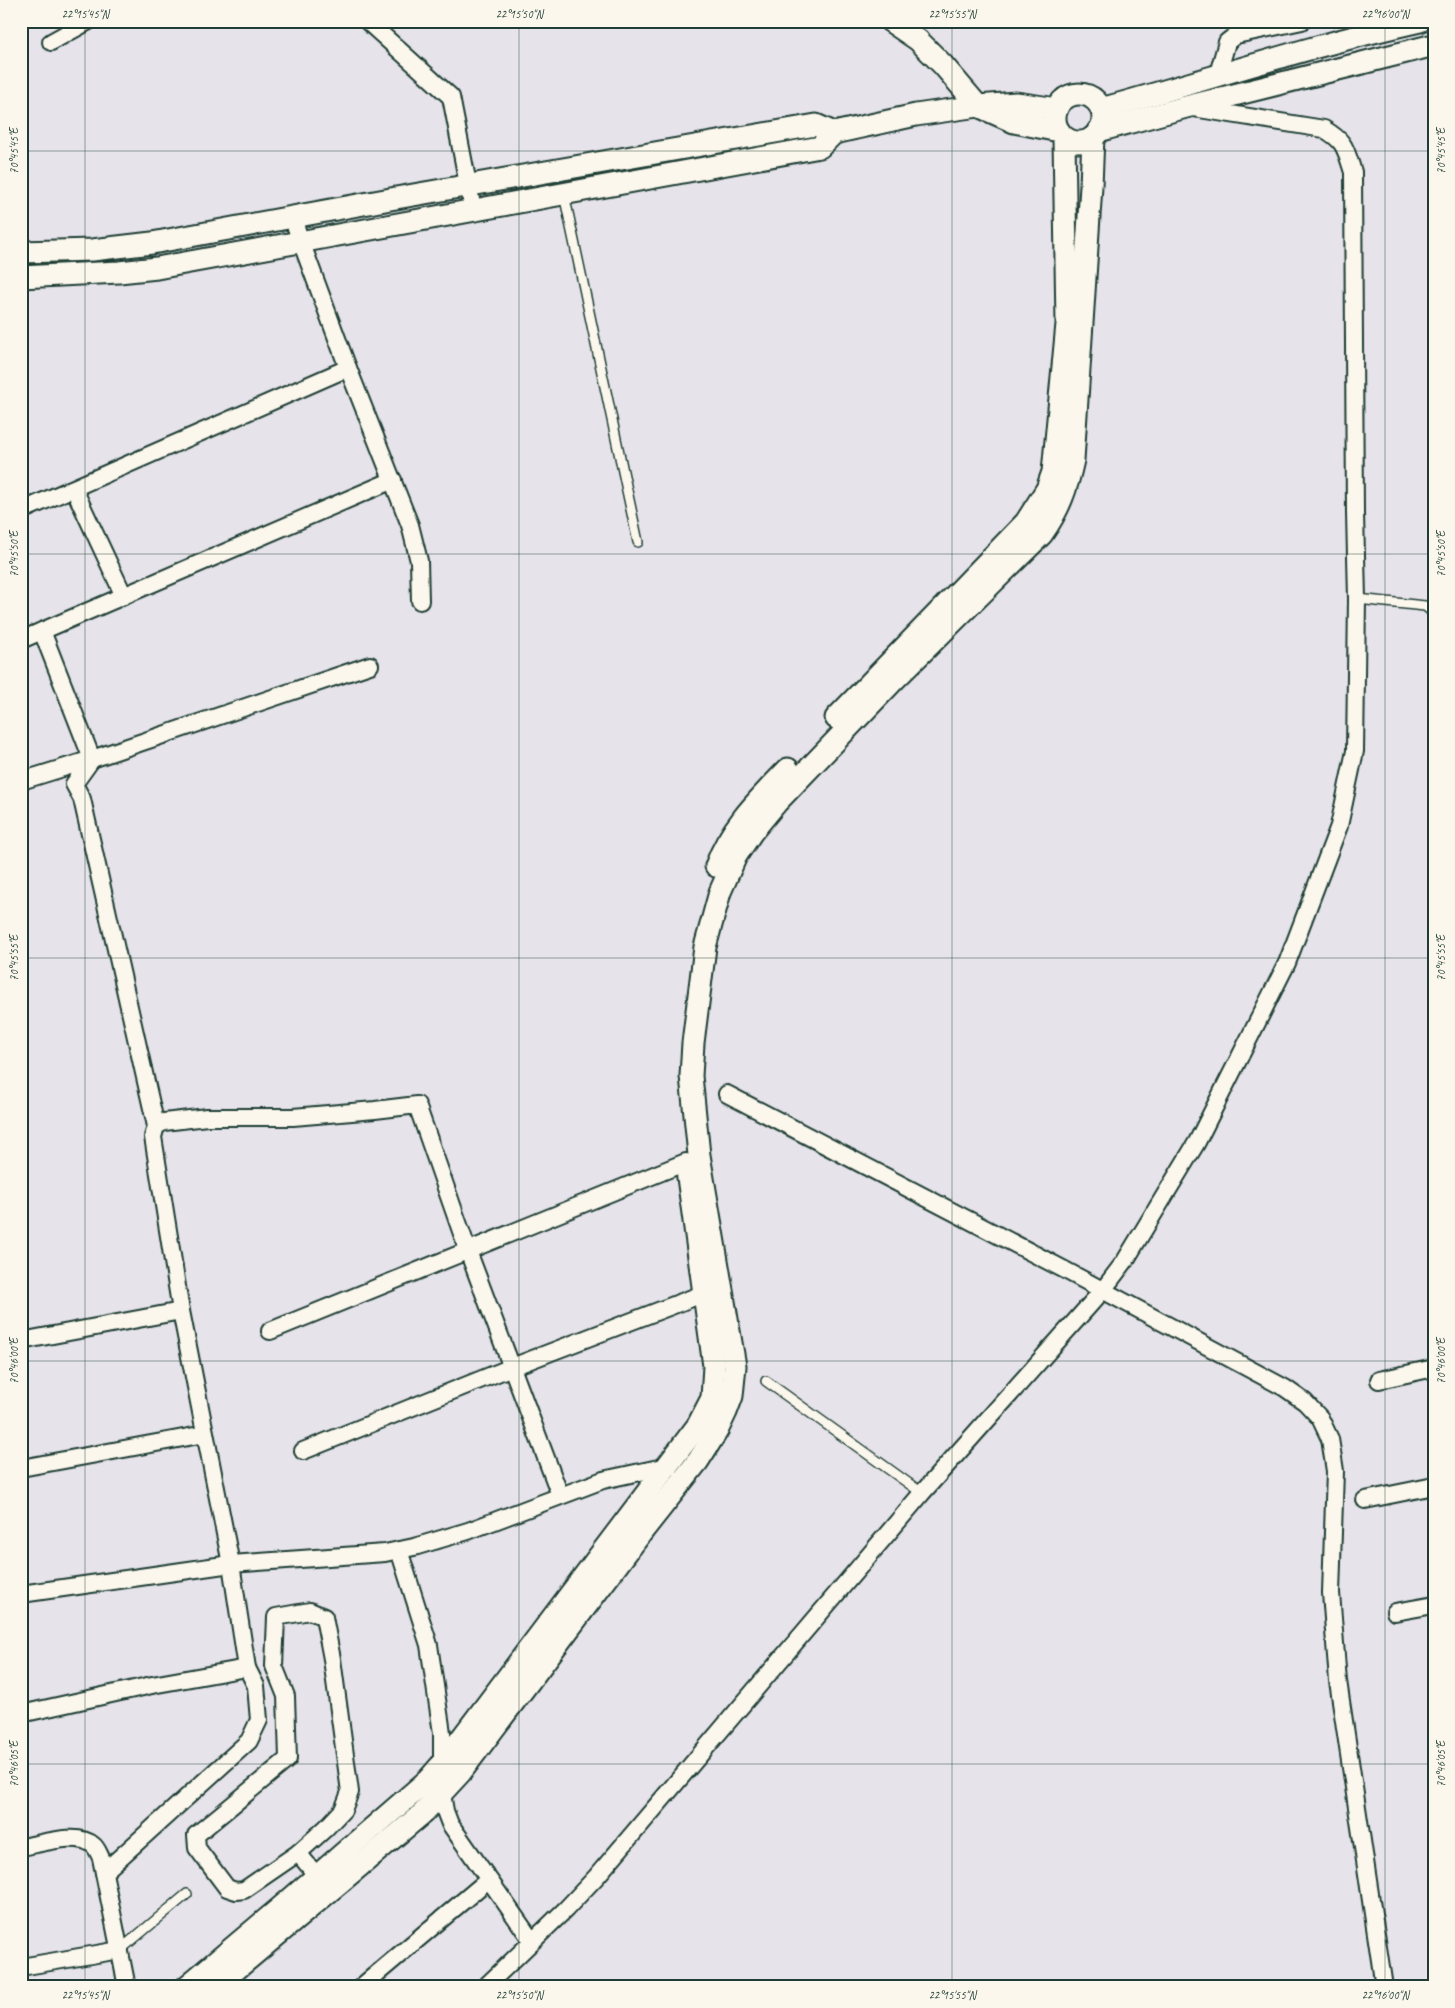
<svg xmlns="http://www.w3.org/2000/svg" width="1455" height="2008" font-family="Caveat,sans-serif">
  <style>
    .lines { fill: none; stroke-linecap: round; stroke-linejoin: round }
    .service-casing { stroke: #1f3d34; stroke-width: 12 }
    .minor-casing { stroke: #1f3d34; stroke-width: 20 }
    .tertiary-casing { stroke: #1f3d34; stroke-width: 25 }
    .service { stroke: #fbf7ec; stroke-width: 9 }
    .minor { stroke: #fbf7ec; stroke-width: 16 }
    .tertiary { stroke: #fbf7ec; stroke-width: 21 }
    .ticks { fill: none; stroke: #1f3d34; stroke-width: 1; stroke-opacity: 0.45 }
    .neatline { fill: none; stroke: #1f3d34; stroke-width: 2 }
    .ticks-label { font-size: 12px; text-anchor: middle; fill: #1f3d34 }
  </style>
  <rect width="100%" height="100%" fill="#e6e3ea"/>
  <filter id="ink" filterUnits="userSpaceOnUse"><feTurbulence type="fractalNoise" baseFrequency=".02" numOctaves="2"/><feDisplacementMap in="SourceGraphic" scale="10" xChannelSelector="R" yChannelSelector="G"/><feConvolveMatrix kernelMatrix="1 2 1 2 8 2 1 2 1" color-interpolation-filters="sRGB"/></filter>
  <g filter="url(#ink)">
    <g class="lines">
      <defs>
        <g id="service">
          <polyline points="564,194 638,542"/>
          <polyline points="1357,599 1425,606 1430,610 1434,616"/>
          <polyline points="766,1381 922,1493"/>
          <polyline points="120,1950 187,1894"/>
        </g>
        <g id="minor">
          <polyline points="367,21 451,97 473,210"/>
          <polyline points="51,42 89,21"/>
          <polyline points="1218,74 1227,42 1236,35 1302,21"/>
          <polyline points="292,217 348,368 410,525 419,561 420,601"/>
          <polyline points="74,489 124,596"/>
          <polyline points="21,511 348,368"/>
          <polyline points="42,631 92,759 74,784 82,799 156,1126"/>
          <polyline points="21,640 393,480"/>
          <polyline points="21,781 92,759 370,665"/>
          <polyline points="727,1094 1063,1269 1285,1388 1305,1402 1320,1418 1330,1439 1335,1471 1331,1593 1338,1681 1384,1987"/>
          <polyline points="270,1331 686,1162"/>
          <polyline points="21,1341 181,1311"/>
          <polyline points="1379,1380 1434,1368"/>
          <polyline points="303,1451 512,1367 705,1293"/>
          <polyline points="21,1468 205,1434"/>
          <polyline points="1365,1500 1434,1486"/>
          <polyline points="399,1550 429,1645 442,1733 442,1794 445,1811 450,1824 532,1941"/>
          <polyline points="21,1594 231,1564 385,1553 414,1547 468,1531 603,1480 668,1466"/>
          <polygon points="310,1611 324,1617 332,1659 350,1792 343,1810 326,1828 298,1853 244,1890 236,1891 227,1888 197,1848 196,1835 288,1759 286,1696 274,1666 276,1617"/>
          <polyline points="1395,1612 1434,1605"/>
          <polyline points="21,1714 152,1685 247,1668"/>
          <path d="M21,1847C41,1844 78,1831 93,1845C97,1848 99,1854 101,1858L127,1987"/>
          <polyline points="298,1853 317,1876"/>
          <polyline points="104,1872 249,1741 259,1720 256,1686 247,1668 231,1564 181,1311 153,1137 156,1126 164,1122 207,1117 293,1117 375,1110 417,1105 468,1251 560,1495"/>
          <polyline points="21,1967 120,1950"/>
          <polyline points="361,1987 488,1880"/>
          <path d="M485,1987L566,1909L597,1876L922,1493L1103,1290L1125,1261L1197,1142L1287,963L1339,826L1355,751L1357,599L1355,513L1353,172C1345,148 1346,142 1324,129L1193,108"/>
        </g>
        <g id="tertiary">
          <polyline points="890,21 918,40 943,65 978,106 1014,122 1059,131"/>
          <circle cx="1079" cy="118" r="24"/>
          <path d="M1101,109C1207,80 1312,45 1420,21"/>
          <polyline points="1098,131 1186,107 1434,45"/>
          <polyline points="21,252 92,250 152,243 396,198 816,125 834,133"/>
          <polyline points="21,277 119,272 157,268 820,147 834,133 916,115 978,106 1016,103 1057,109"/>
          <polyline points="836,718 1026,522 1047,489 1053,472 1067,324 1064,137"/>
          <path d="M716,866C730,827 759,799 788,769"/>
          <polyline points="186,1987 287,1902 428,1780 442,1764 698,1425 712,1398 714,1366 687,1170"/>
          <path d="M215,1987L423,1813L461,1772L645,1528L698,1461L717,1431L726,1412L732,1396L735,1366L699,1155L691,1076L693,1043L705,947L720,892L736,856L752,832L777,802L894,680L1042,534C1059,510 1067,488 1073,460L1091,186L1093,137"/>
        </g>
      </defs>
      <use href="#service" class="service-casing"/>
      <use href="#minor" class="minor-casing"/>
      <use href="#tertiary" class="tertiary-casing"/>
      <use href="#service" class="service"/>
      <use href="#minor" class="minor"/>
      <use href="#tertiary" class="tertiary"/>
    </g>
  </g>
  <path class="ticks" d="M85,21V1987M519,21V1987M952,21V1987M1385,21V1987M21,151H1434M21,554H1434M21,958H1434M21,1361H1434M21,1764H1434"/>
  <rect width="1455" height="2008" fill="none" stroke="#fbf7ec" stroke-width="55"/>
  <rect x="28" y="28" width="1400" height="1952" class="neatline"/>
  <g class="ticks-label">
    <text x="85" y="18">22°15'45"N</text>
    <text x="519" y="18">22°15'50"N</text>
    <text x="952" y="18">22°15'55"N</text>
    <text x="1385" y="18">22°16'00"N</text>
    <text transform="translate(1441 151) rotate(-90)" y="4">70°45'45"E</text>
    <text transform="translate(14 151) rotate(-90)" y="4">70°45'45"E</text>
    <text transform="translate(1441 554) rotate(-90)" y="4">70°45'50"E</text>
    <text transform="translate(14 554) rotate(-90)" y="4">70°45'50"E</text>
    <text transform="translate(1441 958) rotate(-90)" y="4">70°45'55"E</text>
    <text transform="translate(14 958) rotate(-90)" y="4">70°45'55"E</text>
    <text transform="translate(14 1361) rotate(-90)" y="4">70°46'00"E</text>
    <text transform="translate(1441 1361) rotate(-90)" y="4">70°46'00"E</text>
    <text transform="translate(1441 1764) rotate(-90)" y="4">70°46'05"E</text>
    <text transform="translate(14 1764) rotate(-90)" y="4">70°46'05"E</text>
    <text x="85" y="1999">22°15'45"N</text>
    <text x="519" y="1999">22°15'50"N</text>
    <text x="952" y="1999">22°15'55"N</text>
    <text x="1385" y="1999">22°16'00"N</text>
  </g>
</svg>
